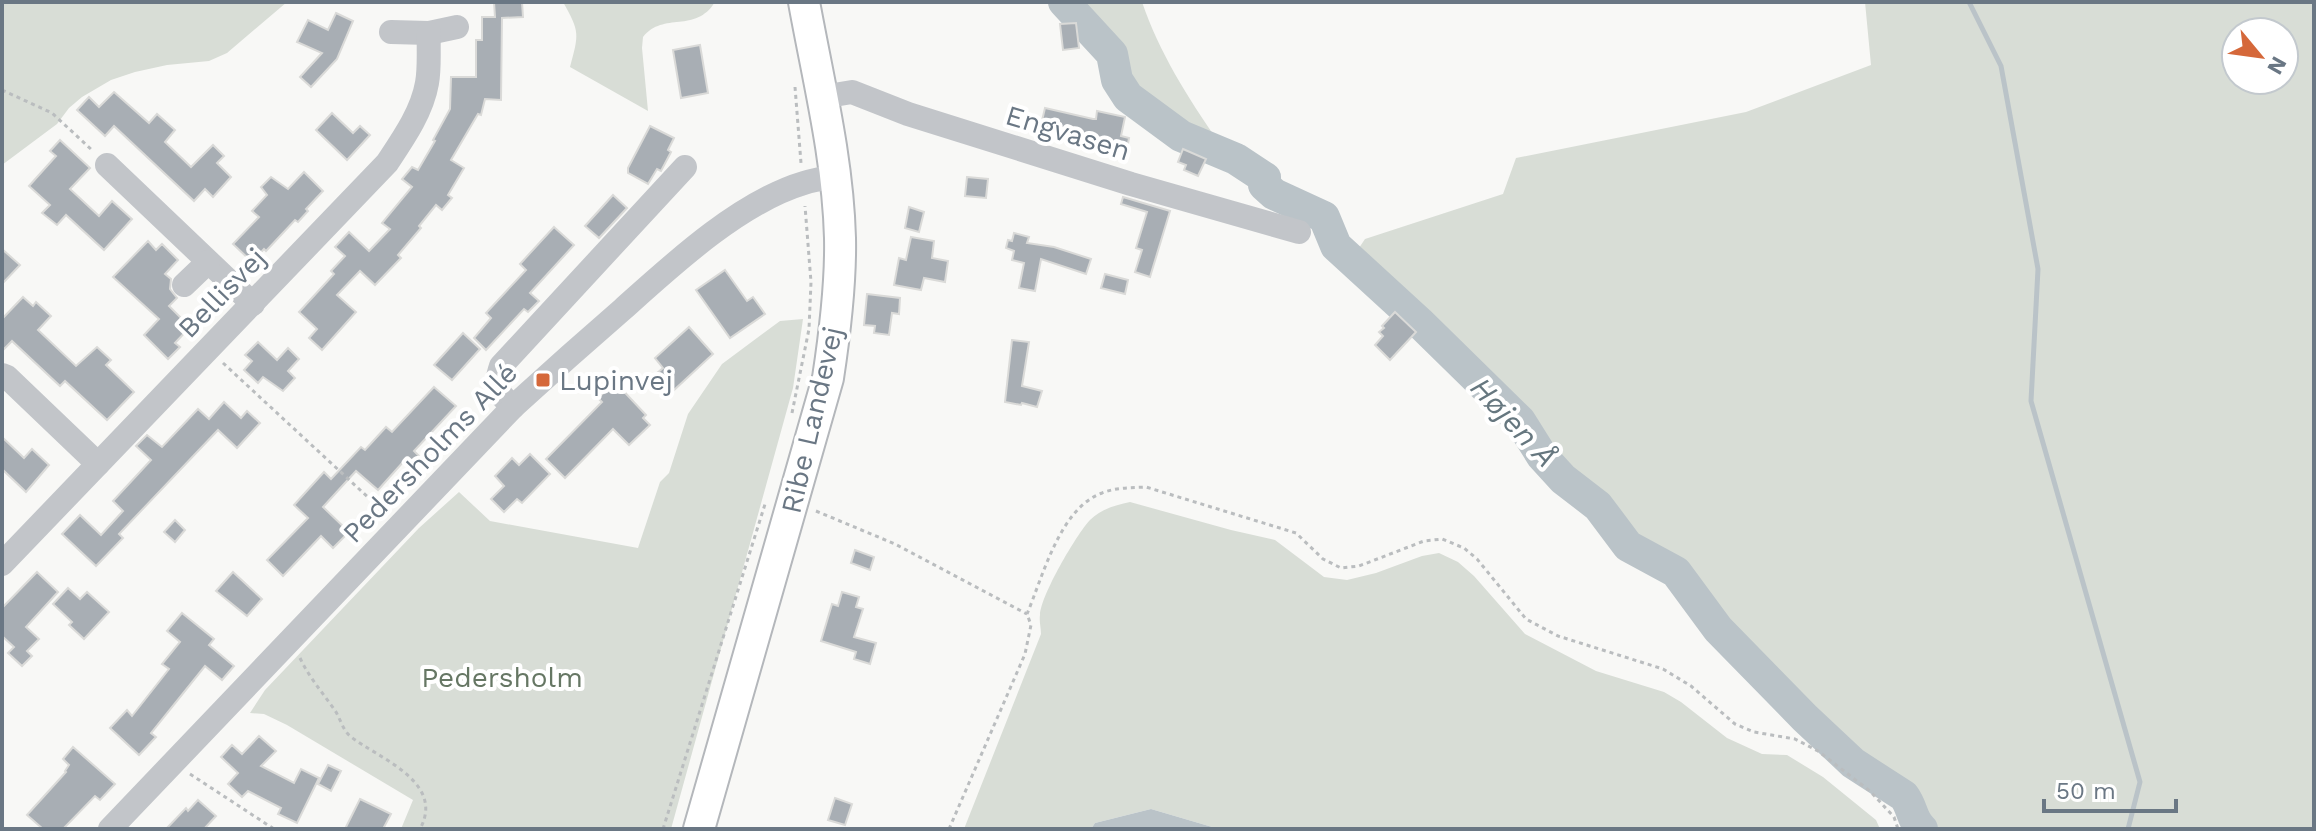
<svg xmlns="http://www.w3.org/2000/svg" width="2316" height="831" font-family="'Work Sans',sans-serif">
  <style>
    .green { fill: #d8ddd6; fill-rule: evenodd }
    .water { fill: #bac3c8 }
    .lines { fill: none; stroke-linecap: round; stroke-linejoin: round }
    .stream { stroke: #bac3c8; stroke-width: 5 }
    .river { stroke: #bac3c8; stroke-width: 32 }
    .building { fill: #a8aeb4; stroke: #dadad8; stroke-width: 2 }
    .major-casing { stroke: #b4b7bb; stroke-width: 34 }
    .path { stroke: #babdbf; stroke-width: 3; stroke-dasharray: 4 4; stroke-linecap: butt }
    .minor { stroke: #c2c5c9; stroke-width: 24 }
    .major { stroke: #fff; stroke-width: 30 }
    .poi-dot { fill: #d5683a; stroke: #fff; stroke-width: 3 }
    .labels { text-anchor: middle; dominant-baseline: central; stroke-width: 8; stroke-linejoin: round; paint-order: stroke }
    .street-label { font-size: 28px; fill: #6a7784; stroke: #fff }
    .poi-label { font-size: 28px; fill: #6a7784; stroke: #fff; text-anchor: start }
    .park-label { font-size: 28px; fill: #667764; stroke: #fff }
    .water-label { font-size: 30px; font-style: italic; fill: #66777f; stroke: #fff }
  </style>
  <rect width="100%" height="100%" fill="#f8f8f6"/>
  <g class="green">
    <polygon points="2,2 287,2 227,53 209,61 167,65 135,72 111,80 82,97 69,108 57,124 2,165"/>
    <path d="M563,2H715C695,34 664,11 643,37L642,48L648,111L570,67C579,34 580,32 563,2Z"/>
    <path d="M1056,2H1142C1159,52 1188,98 1218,141L1169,136L1135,113L1093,41L1078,23Z"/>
    <path d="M1865,2H2314V829H1925L1914,822L1910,804L1904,796L1853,763L1805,718L1718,629L1676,572L1628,546L1598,506L1563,479L1542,456L1520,421L1419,322L1351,260L1365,239L1503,194L1516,158L1746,112L1871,65ZM2284,32V80H2236V32Z"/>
    <polygon points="803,319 793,388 671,829 401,829 413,800 287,725 264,714 250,713 265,690 419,528 459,492 490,521 638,548 660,482 669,473 688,414 722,364 780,321"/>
    <path d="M1130,502L1231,530L1275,540L1324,577L1347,580L1376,573L1422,556L1439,553L1458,562L1474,576L1525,634L1596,671L1664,692L1681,702L1727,738L1762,754L1787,755L1823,777L1876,820L1880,829H1219L1151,809L1095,823L1091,829H964L1041,634C1041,628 1039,621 1040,615C1041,595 1076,535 1090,520C1101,509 1116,505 1130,502Z"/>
  </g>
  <polygon class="water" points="1151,809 1219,829 1091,829 1095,823"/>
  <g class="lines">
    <polyline class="stream" points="1969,2 2001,66 2038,269 2031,401 2140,782 2128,829"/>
    <path class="river" d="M1064,2L1112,54L1117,80L1128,97L1181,136L1236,159L1265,178L1264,185L1274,194L1324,217L1336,246L1419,322L1520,421L1542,456L1563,479L1598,506L1628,546L1676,572L1718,629L1805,718L1853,763L1904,796C1913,808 1911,819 1922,829"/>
  </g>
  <g class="building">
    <polygon points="494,2 522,2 523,17 502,18 501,100 485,99 481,115 478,114 451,160 464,168 448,195 452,198 442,210 436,205 419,226 421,228 398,255 401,258 375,285 360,271 337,295 356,312 322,350 309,338 317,329 299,312 334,274 331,271 345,256 335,247 349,232 369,251 390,229 382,223 412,187 402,179 412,167 418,170 435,141 433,140 450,109 451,77 476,77 476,40 482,40 482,17 495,17"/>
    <polygon points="336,13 353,21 337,59 311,87 300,77 322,53 297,42 308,20 328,30"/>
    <polygon points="1076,23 1079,48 1063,50 1060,24"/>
    <polygon points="700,45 708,93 681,98 673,50"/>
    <polygon points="114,92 149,123 157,114 175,130 165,142 191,167 213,145 224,156 217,163 231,177 213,197 205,189 194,201 114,126 105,136 77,110 89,97 99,107"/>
    <polygon points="1045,108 1093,119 1096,119 1097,111 1125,117 1121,136 1129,138 1126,155 1087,148 1088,144 1048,135 1050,127 1041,125"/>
    <polygon points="332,113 353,133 360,126 370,135 347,160 316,130"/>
    <polygon points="650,126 674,138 668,150 671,152 661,171 657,169 648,184 628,173 628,168"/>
    <polygon points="60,140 90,168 70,189 99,216 112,201 132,219 104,250 66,215 57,225 42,213 50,205 29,186 56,156 50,151"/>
    <polygon points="1183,149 1206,159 1198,176 1184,170 1186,165 1178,162"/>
    <polygon points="304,172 323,191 306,209 308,211 298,222 295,220 266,251 264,249 252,262 233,244 259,217 252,211 267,195 261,187 271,177 288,189"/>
    <polygon points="967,177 988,179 986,198 965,196"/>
    <polygon points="613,195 627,208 599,238 585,226"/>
    <polygon points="1123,197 1170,211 1150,277 1135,272 1142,250 1136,248 1147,212 1121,204"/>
    <polygon points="909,207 924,212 919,232 905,228"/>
    <polygon points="554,227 574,245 530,293 539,301 528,312 524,309 486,350 474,338 491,318 486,313 526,270 520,264"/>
    <polygon points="1014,233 1029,237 1027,243 1054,247 1091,259 1086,274 1041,259 1035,291 1019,288 1024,263 1012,260 1014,251 1006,248 1008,240 1012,241"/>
    <polygon points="911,237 934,241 932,258 948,261 945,282 924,278 921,290 894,285 899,258 906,260"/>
    <polygon points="148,241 156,250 162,244 178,260 165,274 171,279 170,289 177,298 169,306 190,327 175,343 180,347 168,359 144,335 159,319 113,277"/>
    <polygon points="2,249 20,265 2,284"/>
    <polygon points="725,270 747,301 753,297 765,314 730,338 696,290"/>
    <polygon points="1105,274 1128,280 1125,294 1101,288"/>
    <polygon points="867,294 900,298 899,314 892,313 889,335 874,333 875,326 864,325"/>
    <polygon points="23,297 33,306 36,302 51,316 38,330 76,366 97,347 111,360 106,365 134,392 107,420 65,381 60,386 12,341 2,351 2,319"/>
    <polygon points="1395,312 1416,332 1390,360 1375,345 1383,336 1379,332 1384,328 1382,326"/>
    <polygon points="689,327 713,354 674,390 657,373 663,368 655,358"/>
    <polygon points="463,333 480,349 452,380 434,365"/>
    <polygon points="1012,340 1029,342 1022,386 1042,391 1037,407 1022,403 1021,405 1005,402"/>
    <polygon points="258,342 277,360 288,348 299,359 288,371 295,378 283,391 263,377 258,383 244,370 252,361 245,355"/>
    <polygon points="615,382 646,415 643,418 650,425 629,445 613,429 565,478 546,459 602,402 598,398"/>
    <polygon points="434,387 456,406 414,451 421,458 411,468 404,461 378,490 356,471 323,507 349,532 333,548 321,536 283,576 267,560 308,518 294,505 324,472 331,479 361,447 365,450 386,427 392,432"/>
    <polygon points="224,402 241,418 247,411 260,423 237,448 218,430 119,534 123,538 96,566 62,534 80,515 101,535 123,511 113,501 151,460 136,446 147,435 162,447 198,409 209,419"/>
    <polygon points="2,437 24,458 32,449 49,465 26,492 2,469"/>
    <polygon points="530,454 550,474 522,503 517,499 504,512 491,499 504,486 495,476 512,458 519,465"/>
    <polygon points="175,520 185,530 175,542 164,532"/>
    <polygon points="855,550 874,557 870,570 851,563"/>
    <polygon points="37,572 58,592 26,627 39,639 27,651 32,656 22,666 8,653 14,647 2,636 2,608"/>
    <polygon points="233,572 262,599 247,616 216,591"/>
    <polygon points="68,588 80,599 87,592 109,612 84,639 69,625 72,622 53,604"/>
    <polygon points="842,592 859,597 856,607 863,609 854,637 876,643 870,664 854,659 856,652 821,641 832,604 838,606"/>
    <polygon points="182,613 214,639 209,645 234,666 222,680 205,666 151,733 156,737 139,755 110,728 127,710 132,716 169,669 162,664 180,642 167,631"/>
    <polygon points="259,736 276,751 261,766 294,783 301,769 319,778 297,823 278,814 281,808 248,791 242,797 228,784 238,773 221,757 232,745 242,754"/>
    <polygon points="73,747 115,784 100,800 95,796 63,829 43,829 27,815 66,772 65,771 69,765 63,759"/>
    <polygon points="328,765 341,771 331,791 318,784"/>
    <polygon points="835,798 852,804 845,825 828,820"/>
    <polygon points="360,799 391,814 383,829 345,829"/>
    <polygon points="198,800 216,816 204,829 166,829 186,808 188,811"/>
  </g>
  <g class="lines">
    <defs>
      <path id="major" d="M699,829L828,378C835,332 841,285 840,238C838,159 818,79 804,2"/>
    </defs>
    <use href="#major" class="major-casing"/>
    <g class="path">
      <polyline points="795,87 801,163"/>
      <polyline points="2,90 52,113 93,151"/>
      <polyline points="223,363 385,513"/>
      <polyline points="792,413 809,329 811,282 805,206"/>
      <polyline points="816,511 895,544 1027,614"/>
      <path d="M300,658C309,677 322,692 334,709C340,717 342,729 350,736C377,758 446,781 420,829"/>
      <polyline points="190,774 274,829"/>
      <polyline points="663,829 766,501"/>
      <path d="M949,829L1025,654L1031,625L1027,614C1043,576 1060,508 1102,493C1117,487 1131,488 1146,487L1296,533L1323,559L1341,568L1359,566L1424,541L1442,539L1464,548L1477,559L1526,619L1558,636L1663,669L1691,686L1735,724L1754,732L1795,739L1818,751L1870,791L1894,817L1898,829"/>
    </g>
    <g class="minor">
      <polyline points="391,32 429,33 457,27"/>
      <polyline points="822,97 852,92 908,114 1131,184 1299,232"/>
      <polyline points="107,165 253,304"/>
      <polyline points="184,285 208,262"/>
      <polyline points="2,375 7,377 98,464"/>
      <path d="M513,407C496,391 494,388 501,366L685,167"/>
      <path d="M2,564L387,163C403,139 422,112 427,83C430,67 428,49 429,33"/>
      <path d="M110,829L513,407C549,374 586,341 623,309C673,264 740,202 804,183C814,180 825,178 835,176"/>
    </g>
    <use href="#major" class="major"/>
  </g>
  <rect class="poi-dot" x="535" y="372" width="16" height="16" rx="4"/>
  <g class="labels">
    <g class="street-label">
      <text transform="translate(1068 133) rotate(17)">Engvasen</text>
      <text transform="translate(222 293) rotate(-46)">Bellisvej</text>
      <text transform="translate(812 420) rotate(-77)">Ribe Landevej</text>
      <text transform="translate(430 453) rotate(-46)">Pedersholms Allé</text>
    </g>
    <g class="poi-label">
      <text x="559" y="380">Lupinvej</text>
    </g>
    <g class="park-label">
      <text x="502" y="677">Pedersholm</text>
    </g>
    <g class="water-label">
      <text transform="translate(1514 422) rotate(47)">Højen Å</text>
    </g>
  </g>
  <rect width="2316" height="831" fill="none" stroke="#6a7784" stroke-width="8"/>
  <g transform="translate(2260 56) rotate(119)"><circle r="38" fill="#ffffff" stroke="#c3c9ce" stroke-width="2"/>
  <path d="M0-6L14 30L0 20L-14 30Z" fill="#d5683a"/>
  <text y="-12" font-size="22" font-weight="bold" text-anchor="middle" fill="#6a7784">N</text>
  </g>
  <path d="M2044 799v12h132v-12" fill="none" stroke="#6a7784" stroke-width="4"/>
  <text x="2056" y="799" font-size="24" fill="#6a7784" stroke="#ffffff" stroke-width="6" paint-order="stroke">50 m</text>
</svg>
